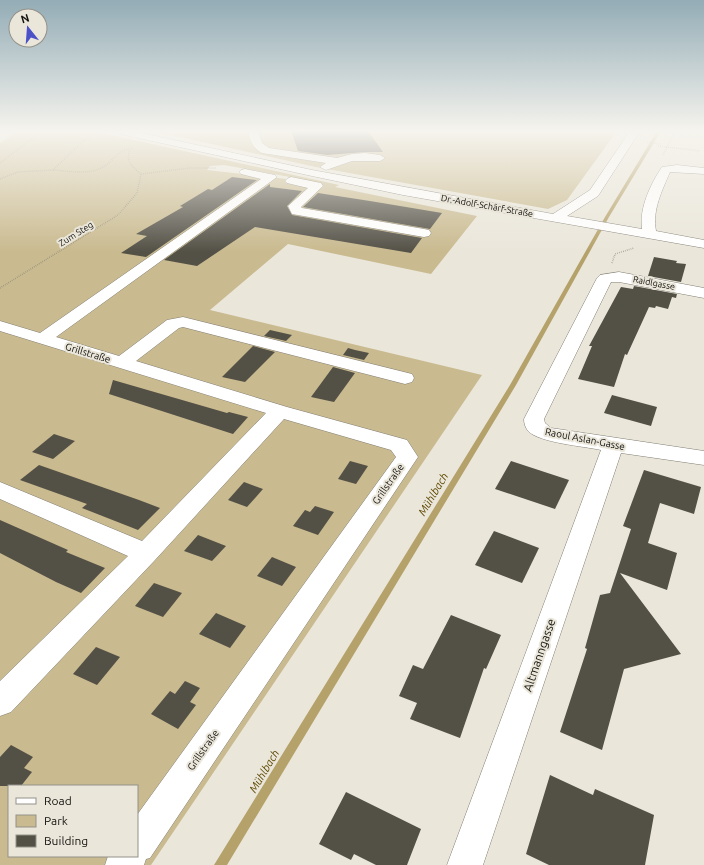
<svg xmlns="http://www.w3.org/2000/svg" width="704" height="865" font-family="Ubuntu,sans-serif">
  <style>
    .green { fill: #c9ba8f; fill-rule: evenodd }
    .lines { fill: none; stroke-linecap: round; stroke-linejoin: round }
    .stream { fill: #b5a16a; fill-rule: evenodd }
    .building { fill: #535046 }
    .minor-casing { stroke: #827e74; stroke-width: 1 }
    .path { stroke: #838079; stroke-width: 1.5; stroke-dasharray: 0.5 1.5; stroke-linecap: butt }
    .minor { fill: #fff; fill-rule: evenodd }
    .labels { text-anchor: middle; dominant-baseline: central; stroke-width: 4; stroke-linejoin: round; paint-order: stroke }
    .far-street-label { font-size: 9px; fill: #14120f; stroke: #eae6da }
    .street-label { font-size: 10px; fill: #14120f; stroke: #eae6da }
    .water-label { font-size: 11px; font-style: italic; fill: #5e4900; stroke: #eae6da }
    .near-street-label { font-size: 12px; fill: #14120f; stroke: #eae6da }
  </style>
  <rect width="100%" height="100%" fill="#eae6da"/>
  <g class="green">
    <path d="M18,131H93L339,185L335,187L477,216L431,274L288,244L210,310L482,375L151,865H0V143ZM224,165L290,177L295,180L207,170L210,166ZM9,786H137V856H9Z"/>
    <polygon points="153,131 617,131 567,200 548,209 316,167"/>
  </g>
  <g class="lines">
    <polygon class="stream" points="657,131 661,131 609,217 516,385 227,865 214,865 510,385 605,217"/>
  </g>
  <g class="building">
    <polygon points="291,131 368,131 383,152 365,152 327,155 298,151"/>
    <polygon points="232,177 257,180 146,257 121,253 147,236 136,234 183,207 180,206 208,189 212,190"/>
    <polygon points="270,184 270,187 302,191 287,206 292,215 422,238 411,253 255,227 197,266 164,260"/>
    <polygon points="318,193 370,201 442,213 430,229 303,207"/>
    <polygon points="654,257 677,261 676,263 686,264 681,282 648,276"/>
    <polygon points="634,286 677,294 676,298 672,297 668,309 656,306 655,308 649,307 627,355 625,354 614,387 578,379 592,346 589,346 621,287 633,289"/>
    <polygon points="270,330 292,335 286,341 264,336"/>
    <polygon points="253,346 275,352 245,382 222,377"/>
    <polygon points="348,348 355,350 369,353 364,360 343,355"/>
    <polygon points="333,367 355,373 334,402 311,397"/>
    <polygon points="113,380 227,413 229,412 248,417 233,434 109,394"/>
    <polygon points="612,395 657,407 651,426 604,413"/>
    <polygon points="54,434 75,441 53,459 32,452"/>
    <polygon points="350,461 368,466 356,484 338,479"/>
    <polygon points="511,461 569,480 555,509 495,489"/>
    <polygon points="39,465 139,500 160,508 138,530 82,508 87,504 20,480"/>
    <polygon points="644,470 701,487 694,514 660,503 648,543 677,553 667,590 620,573 681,654 624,669 602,750 560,732 587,649 585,648 600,595 610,593 631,529 623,526"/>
    <polygon points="244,482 263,489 247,507 228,500"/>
    <polygon points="315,506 334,512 318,535 293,526 305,510 310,512"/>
    <polygon points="0,520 68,550 66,552 105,568 81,593 56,582 0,553"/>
    <polygon points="494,531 539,548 522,583 475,565"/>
    <polygon points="198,535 226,546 212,561 184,551"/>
    <polygon points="272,557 296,567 282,586 257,576"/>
    <polygon points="154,583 182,593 163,617 135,606"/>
    <polygon points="216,613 246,626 230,648 199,634"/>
    <polygon points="451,615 501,635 486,669 484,668 460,738 410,719 417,703 399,696 413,665 423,669"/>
    <polygon points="96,647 120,657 97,685 73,674"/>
    <polygon points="185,681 200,688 190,702 196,705 178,729 151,714 170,691 175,694"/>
    <polygon points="11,745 33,757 24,768 32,772 21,786 0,786 0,757"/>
    <polygon points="550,775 593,795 595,789 654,815 645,865 549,865 526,854"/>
    <polygon points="346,792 421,829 407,865 376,865 354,854 351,860 319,844"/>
  </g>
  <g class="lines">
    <defs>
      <g id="minor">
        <path d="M115,131H132L312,170L553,214L590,190L630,131H640L598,196L567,216L642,229C639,208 651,183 662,167L677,165L704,168V174L670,172C662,191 652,210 656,231L704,240V248L403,195L312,176L120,134Z"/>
        <path d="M248,131H258L262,143L269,148L337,158L352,154L365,153L380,155L385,158L380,161H352L326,170L320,167L326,163L262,153C253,148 250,141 248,131Z"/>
        <polygon points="245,169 275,175 277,177 56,337 119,356 167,320 183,317 412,374 414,378 412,382 405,384 183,327 179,328 136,361 287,407 407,440 418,457 150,858 146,859 144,865 105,865 108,856 137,856 137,815 396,457 391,450 284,419 155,560 11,712 0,716 0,681 128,556 0,499 0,482 142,541 266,413 0,331 0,321 40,333 261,179 241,174 239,172 241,170"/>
        <polygon points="291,177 321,183 323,186 301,207 302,208 424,229 429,230 431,233 429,236 424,237 292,214 288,206 308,188 287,183 285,181 287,179"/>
        <path d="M619,272L704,288V298L619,282H611L544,419L545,423L551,428L704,451V465L621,453L483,865H447L601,450C583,446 540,443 528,431C525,427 524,423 524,419L597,278L600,275Z"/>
      </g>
    </defs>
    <use href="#minor" class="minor-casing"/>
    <g class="path">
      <polyline points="647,142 660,144"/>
      <polyline points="658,146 700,151"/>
      <path d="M132,148C123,159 132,167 141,174L190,168H216"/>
      <polyline points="663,155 675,131"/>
      <polyline points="0,163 42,131"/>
      <path d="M53,170C70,171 92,176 106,165C115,159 117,151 129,149"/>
      <polyline points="0,179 18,172 53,170 83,141 99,131"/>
      <polyline points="612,263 615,254 634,248"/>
      <polyline points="0,288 118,215 137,193 141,174"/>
    </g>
    <use href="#minor" class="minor"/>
  </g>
  <linearGradient id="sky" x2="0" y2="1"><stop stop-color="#93acb6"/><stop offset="0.52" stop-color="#f6f4ee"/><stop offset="1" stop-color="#f6f4ee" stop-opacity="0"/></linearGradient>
  <rect width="704" height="252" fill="url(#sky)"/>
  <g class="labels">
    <g class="far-street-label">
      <text transform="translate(487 206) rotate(10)">Dr.-Adolf-Schärf-Straße</text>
      <text transform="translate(76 234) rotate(-32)">Zum Steg</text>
      <text transform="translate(654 283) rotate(11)">Raidlgasse</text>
    </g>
    <g class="street-label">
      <text transform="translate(88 353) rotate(17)">Grillstraße</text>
      <text transform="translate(585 439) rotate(11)">Raoul Aslan-Gasse</text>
      <text transform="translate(388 484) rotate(-55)">Grillstraße</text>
      <text transform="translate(203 750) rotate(-55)">Grillstraße</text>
    </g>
    <g class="water-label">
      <text transform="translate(433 494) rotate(-59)">Mühlbach</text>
      <text transform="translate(264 771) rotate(-59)">Mühlbach</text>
    </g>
    <g class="near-street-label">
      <text transform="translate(539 655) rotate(-71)">Altmanngasse</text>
    </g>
  </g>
  <rect x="8" y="785" width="130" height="72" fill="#eae6da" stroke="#949189"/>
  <rect x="16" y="798" width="20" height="6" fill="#ffffff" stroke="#949189"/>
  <text x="44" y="805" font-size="12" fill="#14120f">Road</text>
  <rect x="16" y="815" width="20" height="12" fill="#c9ba8f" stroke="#949189"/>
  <text x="44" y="825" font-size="12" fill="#14120f">Park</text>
  <rect x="16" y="835" width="20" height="12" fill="#535046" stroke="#949189"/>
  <text x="44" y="845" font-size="12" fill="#14120f">Building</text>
  <g transform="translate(28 28) rotate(343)"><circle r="19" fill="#eae6da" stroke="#949189"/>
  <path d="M0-3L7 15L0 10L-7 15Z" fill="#4c51c7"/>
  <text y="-6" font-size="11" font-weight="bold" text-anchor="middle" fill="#14120f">N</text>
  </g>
</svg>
